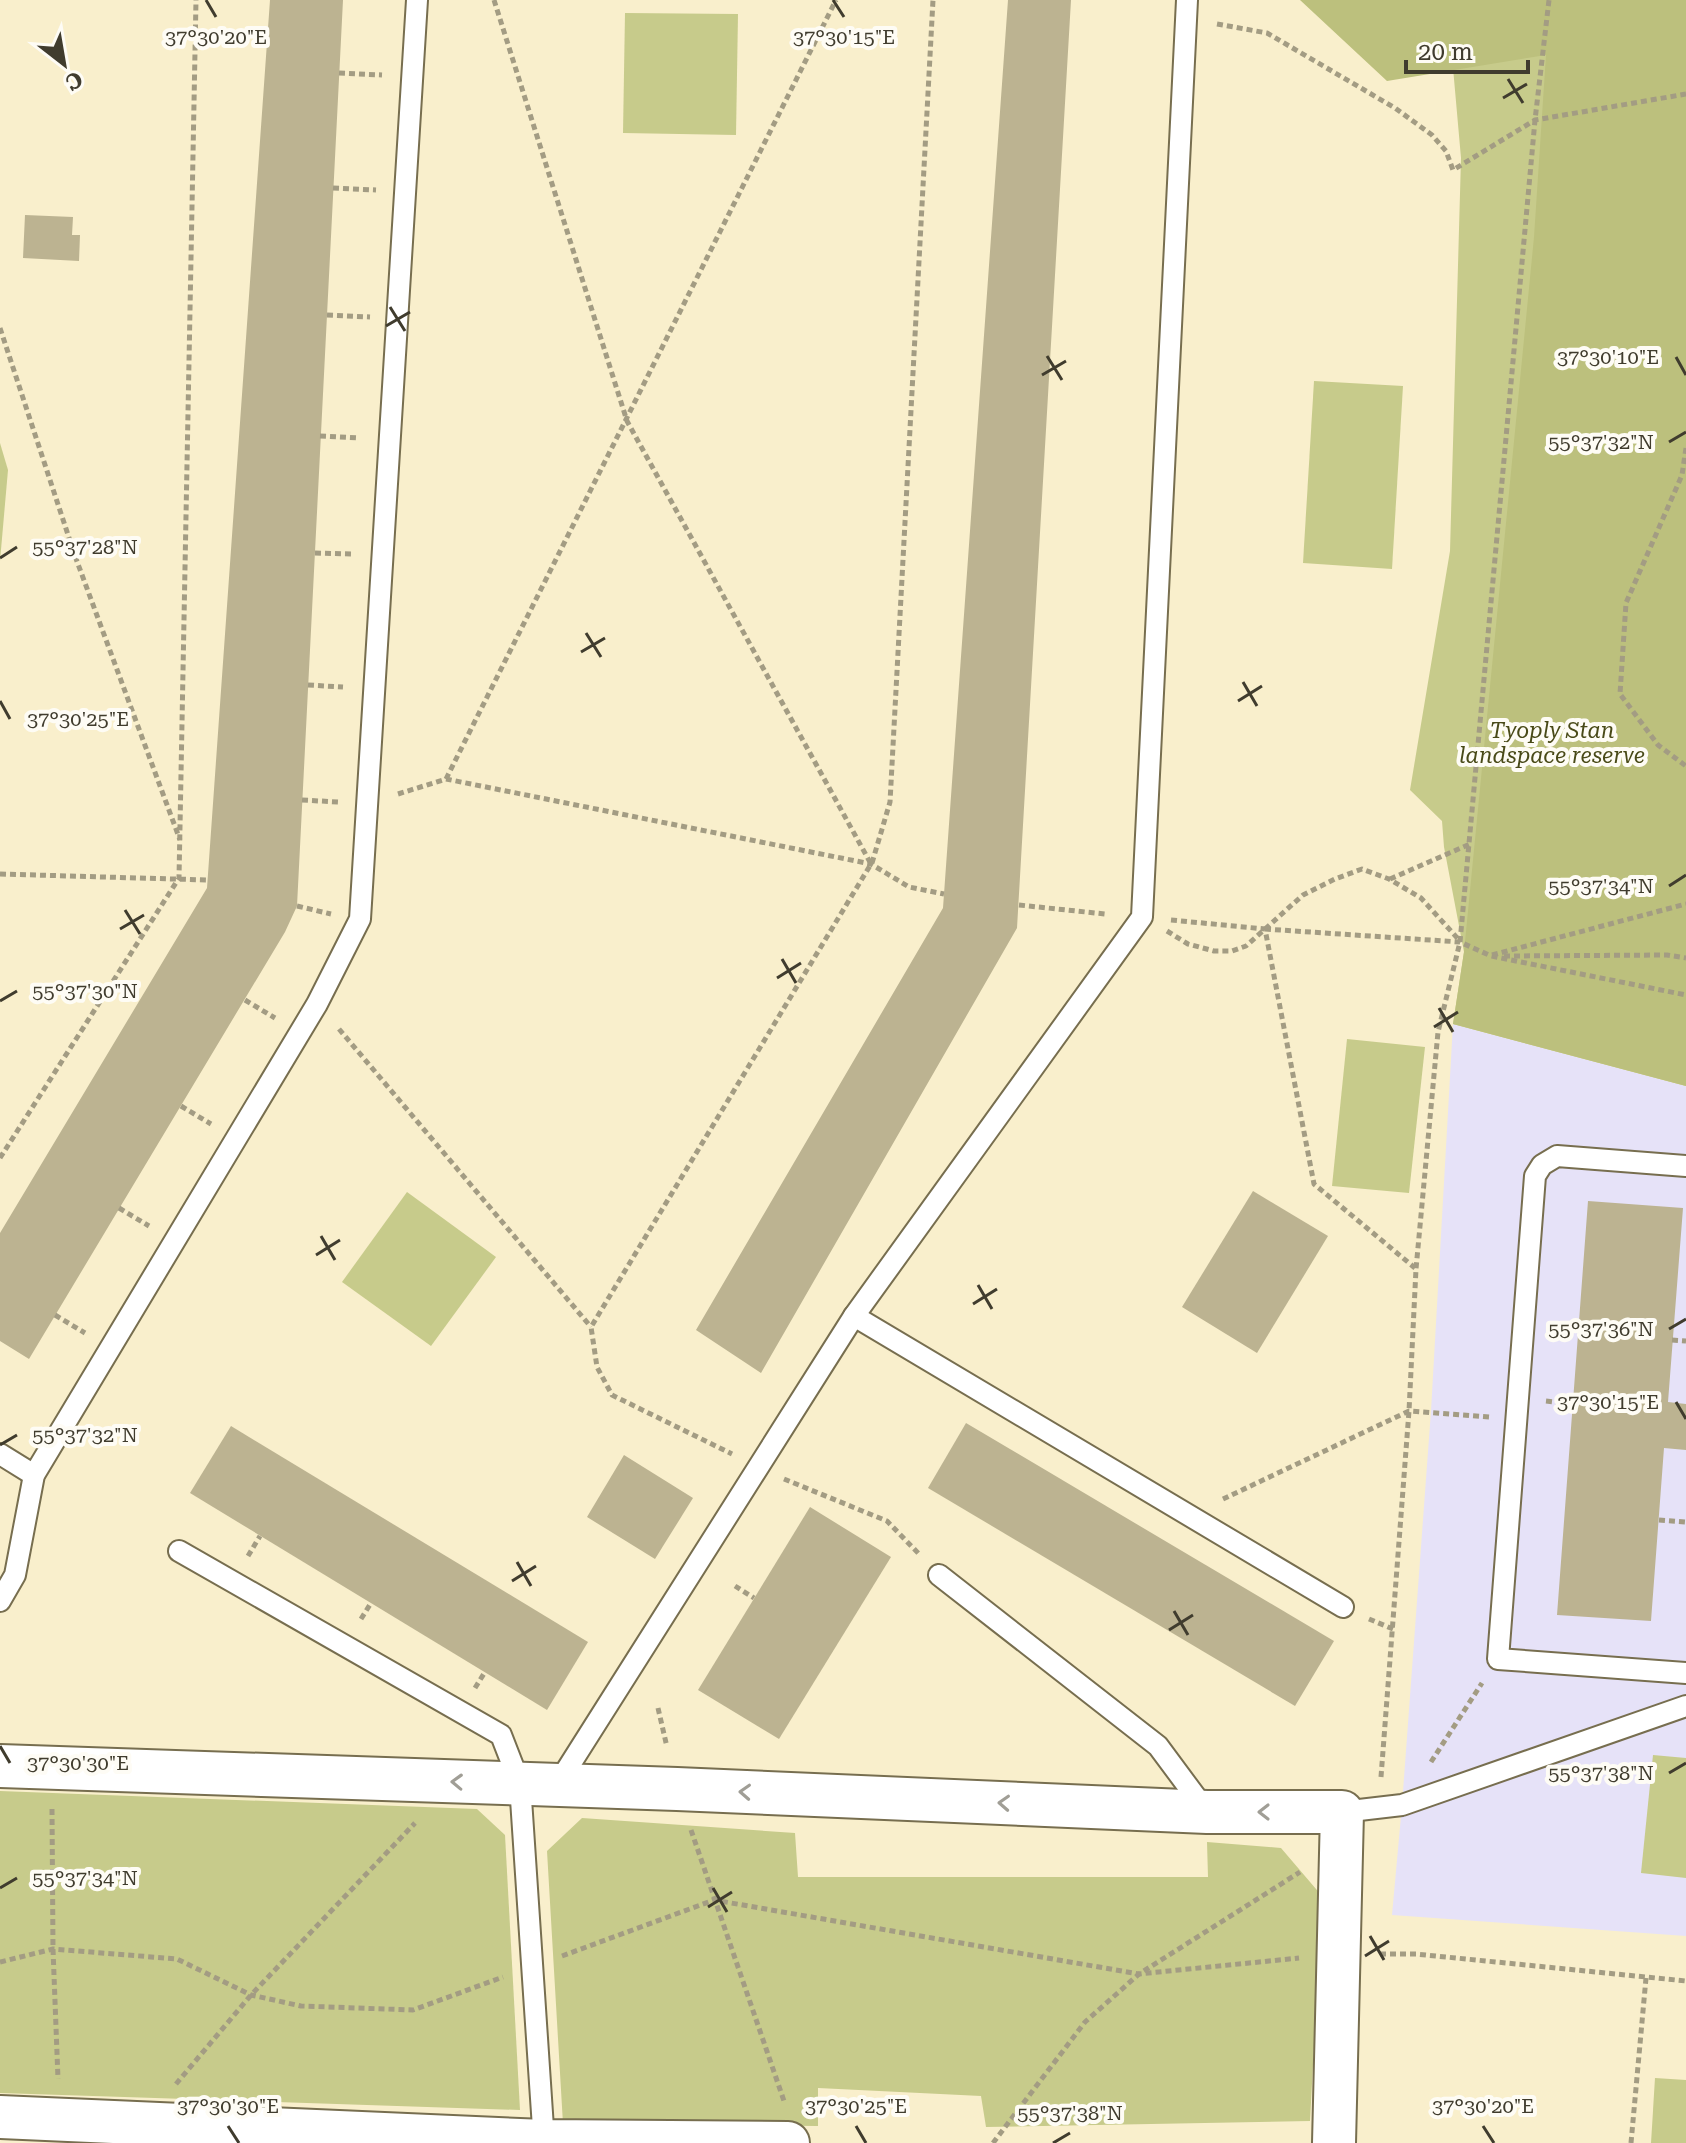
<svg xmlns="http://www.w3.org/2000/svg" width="1686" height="2143" font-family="'Roboto Serif',serif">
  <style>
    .education { fill: #e6e2f8 }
    .green { fill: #c7cb8b }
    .forest { fill: #bcc07d }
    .building { fill: #bcb391 }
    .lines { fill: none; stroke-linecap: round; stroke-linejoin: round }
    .lane-casing { stroke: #776e4f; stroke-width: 24 }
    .street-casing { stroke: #776e4f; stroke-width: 46 }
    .path { stroke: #a39c83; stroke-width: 5; stroke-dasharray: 6 4; stroke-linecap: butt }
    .lane { stroke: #fff; stroke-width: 20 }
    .street { stroke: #fff; stroke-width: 42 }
    .oneway { stroke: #a09e96 }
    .ticks { fill: none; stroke: #403c2e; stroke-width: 3 }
    .labels { text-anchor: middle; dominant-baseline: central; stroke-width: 8; stroke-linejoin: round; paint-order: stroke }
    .park-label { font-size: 22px; font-style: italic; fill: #494a18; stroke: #fefcf5 }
    .ticks-label { font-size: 20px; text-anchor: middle; fill: #403c2e; stroke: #fefcf5; stroke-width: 8; stroke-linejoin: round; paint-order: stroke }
  </style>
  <rect width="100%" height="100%" fill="#f9efcc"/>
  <polygon class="education" points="1453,1024 1686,1086 1686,1936 1392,1915 1402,1805 1431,1411"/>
  <g class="green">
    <polygon points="1447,0 1686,0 1686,1086 1453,1024 1464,952 1444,847 1442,821 1410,790 1450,551 1461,158"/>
    <polygon points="625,13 738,14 736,135 623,133"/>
    <polygon points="1314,381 1403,386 1392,569 1303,563"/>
    <polygon points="0,443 8,470 0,561"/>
    <polygon points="1347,1039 1425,1047 1409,1193 1332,1186"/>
    <polygon points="407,1192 496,1257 431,1346 342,1282"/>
    <polygon points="1653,1755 1686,1758 1686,1878 1641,1873"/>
    <polygon points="0,1791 477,1809 505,1835 520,2110 0,2093"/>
    <polygon points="582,1818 795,1833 798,1877 1208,1877 1207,1842 1281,1848 1322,1896 1310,2121 986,2127 981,2096 818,2088 818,2126 563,2124 547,1851"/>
    <polygon points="1655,2078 1686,2080 1686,2143 1651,2143"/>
  </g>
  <polygon class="forest" points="1300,0 1686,0 1686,1086 1453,1024 1464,952 1534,237 1546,55 1387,81"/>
  <g class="building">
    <polygon points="270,0 343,0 297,906 285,932 29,1359 0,1341 0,1233 207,888"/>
    <polygon points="1008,0 1071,0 1017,928 761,1373 696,1330 943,908"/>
    <polygon points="25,215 73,217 72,235 80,235 79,261 23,258"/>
    <polygon points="1253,1191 1328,1236 1257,1353 1182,1307"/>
    <polygon points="1588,1201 1683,1208 1668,1402 1686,1404 1686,1450 1664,1448 1651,1621 1557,1615"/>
    <polygon points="966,1423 1334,1641 1295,1706 928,1488"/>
    <polygon points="231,1426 588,1642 547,1710 190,1493"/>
    <polygon points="624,1455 693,1498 655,1559 587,1517"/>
    <polygon points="810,1507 891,1557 779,1739 698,1690"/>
  </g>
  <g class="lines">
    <defs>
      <g id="lane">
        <polyline points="1686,1166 1557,1156 1542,1165 1535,1176 1498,1659 1686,1673"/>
        <polyline points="854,1316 1343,1607"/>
        <polyline points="0,1454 34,1475"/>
        <polyline points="179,1551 501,1735 520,1784 544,2143"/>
        <polyline points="939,1575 1158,1746 1207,1812"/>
        <polyline points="0,1601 15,1575 34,1475 317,1004 360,919 417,0"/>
        <polyline points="557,1785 854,1316 1142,917 1187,0"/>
        <polyline points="1342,1812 1402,1805 1686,1706"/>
      </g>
      <g id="street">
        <polyline points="0,1766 677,1789 1207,1812 1342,1812 1334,2143"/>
        <polyline points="0,2117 544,2141 788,2143"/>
      </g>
    </defs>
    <use href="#lane" class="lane-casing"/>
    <use href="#street" class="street-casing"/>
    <g class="path">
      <polyline points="494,0 627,421 871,864 591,1327 597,1367 612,1395 732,1454"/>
      <polyline points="1217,24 1267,33 1395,108 1432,135 1446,151 1453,170 1535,120 1686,94"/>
      <polyline points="339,73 382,75"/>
      <polyline points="333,188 376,190"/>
      <polyline points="327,315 370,317"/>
      <polyline points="0,328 75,556 180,840"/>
      <polyline points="320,436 359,438"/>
      <polyline points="1686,448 1682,475 1626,603 1620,694 1658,745 1686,766"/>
      <polyline points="315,553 354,554"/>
      <polyline points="308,685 343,687"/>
      <polyline points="446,779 836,0"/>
      <polyline points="398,794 446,779 871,864 909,887 944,894"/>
      <polyline points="302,800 338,802"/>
      <polyline points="872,863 890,802 933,0"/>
      <polyline points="0,874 208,880"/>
      <polyline points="1390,879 1470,844"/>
      <polyline points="1019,905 1105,914"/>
      <polyline points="297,906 331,914"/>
      <polyline points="1171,920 1265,929 1314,1184 1415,1268"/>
      <polyline points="1265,929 1460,942 1491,956 1686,995"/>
      <polyline points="1167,931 1188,944 1214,951 1232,951 1246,946 1303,895 1335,879 1362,869 1389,879 1421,898 1460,941"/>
      <polyline points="1492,955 1686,904"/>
      <polyline points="1504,956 1667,955 1686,958"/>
      <polyline points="245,1000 275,1018"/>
      <polyline points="339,1029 591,1327"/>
      <polyline points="181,1106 211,1124"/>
      <polyline points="0,1158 179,878 196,0"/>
      <polyline points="119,1208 149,1226"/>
      <polyline points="55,1315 85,1333"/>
      <polyline points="1672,1340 1686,1341"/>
      <polyline points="1546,1401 1573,1404"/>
      <polyline points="784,1479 887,1521 920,1555"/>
      <polyline points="1223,1499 1409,1411 1489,1417"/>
      <polyline points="1659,1520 1686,1522"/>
      <polyline points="248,1556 260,1536"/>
      <polyline points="735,1586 754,1598"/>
      <polyline points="361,1619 371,1603"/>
      <polyline points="1369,1619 1393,1629"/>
      <polyline points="475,1688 485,1672"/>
      <polyline points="658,1708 667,1747"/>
      <polyline points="1431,1762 1482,1683"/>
      <polyline points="1381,1777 1409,1411 1416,1269 1438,1032 1460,942 1535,120 1549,0"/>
      <polyline points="52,1809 53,1949 58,2079"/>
      <polyline points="691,1830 784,2101"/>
      <polyline points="1380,1954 1416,1954 1686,1981"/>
      <polyline points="562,1956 714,1900 1139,1974 1299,1958"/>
      <polyline points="0,1962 53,1949 177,1959 251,1995 301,2006 413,2010 503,1977"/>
      <polyline points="176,2084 251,1995 415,1823"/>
      <polyline points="993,2143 1085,2022 1139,1974 1300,1872"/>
      <polyline points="1631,2143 1646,1978"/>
    </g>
    <use href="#lane" class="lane"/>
    <use href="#street" class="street"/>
  </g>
  <defs><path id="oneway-chevron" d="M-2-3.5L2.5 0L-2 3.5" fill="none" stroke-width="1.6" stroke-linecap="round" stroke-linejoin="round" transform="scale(2)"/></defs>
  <g class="oneway">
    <use href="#oneway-chevron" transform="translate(457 1782) rotate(-178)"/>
    <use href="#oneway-chevron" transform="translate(745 1792) rotate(-177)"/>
    <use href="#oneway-chevron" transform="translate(1004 1803) rotate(-177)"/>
    <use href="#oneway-chevron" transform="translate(1264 1812) rotate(180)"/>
  </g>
  <path class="ticks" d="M206,0L216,17M833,0L844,17M1508,79L1523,103M1503,98L1527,84M390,307L405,331M386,326L410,312M1047,356L1062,380M1676,357L1686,375M1042,375L1066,361M1669,442L1686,432M0,558L17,547M586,633L601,657M581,652L605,638M1243,682L1257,706M0,701L10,719M1238,701L1262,686M1669,886L1686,875M125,910L140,934M120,929L144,915M782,959L796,983M777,978L801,963M0,1001L17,991M1439,1008L1453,1032M1434,1027L1458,1012M321,1236L335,1260M316,1255L340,1240M978,1285L992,1309M973,1304L997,1289M1669,1329L1686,1319M1676,1402L1686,1419M0,1445L17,1435M517,1562L531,1586M512,1581L536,1566M1174,1611L1188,1635M1169,1630L1193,1615M0,1746L10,1763M1669,1773L1686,1763M0,1888L17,1878M713,1888L727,1912M708,1907L732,1892M1370,1936L1384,1960M1365,1956L1389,1941M228,2126L239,2143M856,2126L866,2143M1483,2126L1494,2143M1053,2143L1070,2133"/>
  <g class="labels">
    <g class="park-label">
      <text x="1552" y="730">Tyoply Stan<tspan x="1552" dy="25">landspace reserve</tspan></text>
    </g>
  </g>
  <g class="ticks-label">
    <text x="216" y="44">37°30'20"E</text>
    <text x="844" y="44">37°30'15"E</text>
    <text x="1608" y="364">37°30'10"E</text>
    <text x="1601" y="449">55°37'32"N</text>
    <text x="85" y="554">55°37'28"N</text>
    <text x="78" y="726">37°30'25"E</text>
    <text x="1601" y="893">55°37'34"N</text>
    <text x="85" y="998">55°37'30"N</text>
    <text x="1601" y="1336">55°37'36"N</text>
    <text x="1608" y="1409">37°30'15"E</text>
    <text x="85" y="1442">55°37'32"N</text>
    <text x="78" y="1770">37°30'30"E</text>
    <text x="1601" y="1780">55°37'38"N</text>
    <text x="85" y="1885">55°37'34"N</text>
    <text x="228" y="2113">37°30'30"E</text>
    <text x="856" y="2113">37°30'25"E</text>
    <text x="1483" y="2113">37°30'20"E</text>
    <text x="1070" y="2120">55°37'38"N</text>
  </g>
  <g transform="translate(64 64) rotate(149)" stroke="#fefcf5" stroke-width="6" paint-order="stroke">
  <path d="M0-6L14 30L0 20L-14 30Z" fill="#403c2e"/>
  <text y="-12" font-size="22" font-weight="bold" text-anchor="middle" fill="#403c2e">С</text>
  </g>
  <path d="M1406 60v12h122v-12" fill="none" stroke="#403c2e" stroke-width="4"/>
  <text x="1418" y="60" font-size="24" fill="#403c2e" stroke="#fefcf5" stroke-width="6" paint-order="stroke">20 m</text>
</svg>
